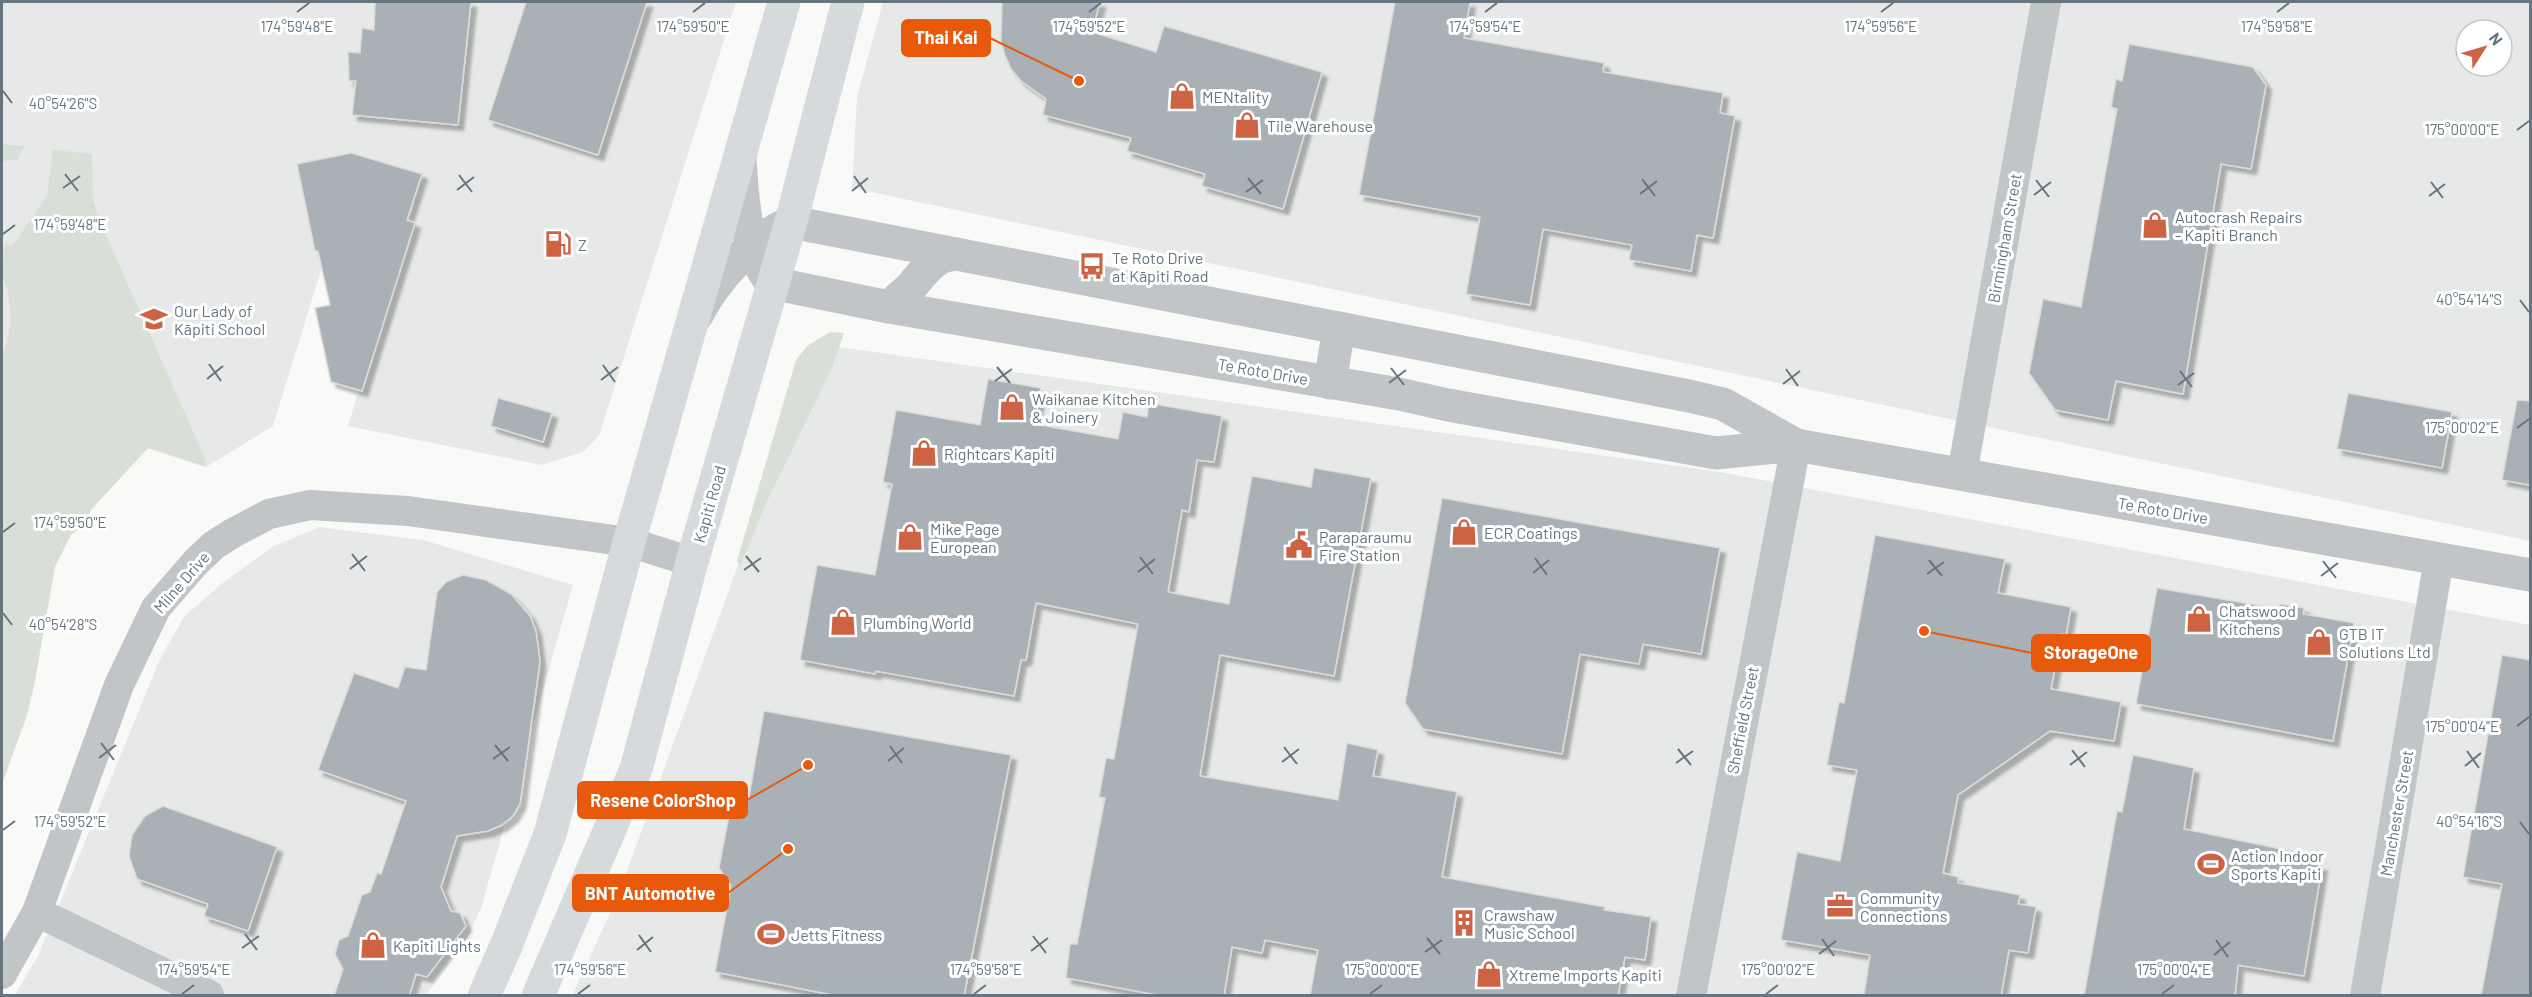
<svg xmlns="http://www.w3.org/2000/svg" width="2532" height="997" font-family="Barlow,sans-serif">
  <style>
    .built { fill: #e7e8e8; fill-rule: evenodd }
    .green { fill: #d9ded7 }
    .building { fill: #a9b0b6; stroke: #dbdbda; stroke-width: 1.5; filter: url(#shadow) }
    .lines { fill: none; stroke-linecap: round; stroke-linejoin: round }
    .minor { stroke: #c1c5c8; stroke-width: 30 }
    .tertiary { stroke: #c1c5c8; stroke-width: 33 }
    .secondary { stroke: #d7dadd; stroke-width: 33 }
    .ticks { fill: none; stroke: #67757f; stroke-width: 2 }
    .labels { text-anchor: middle; dominant-baseline: central; stroke-width: 6; stroke-linejoin: round; paint-order: stroke }
    .poi-label { font-size: 16px; fill: #67757f; stroke: #fff; text-anchor: start }
    .street-label { font-size: 16px; fill: #67757f; stroke: #fff }
    .ticks-label { font-size: 15px; text-anchor: middle; fill: #67757f; stroke: #fff; stroke-width: 6; stroke-linejoin: round; paint-order: stroke }
    .leader { fill: none; stroke: #e8590c; stroke-width: 2 }
    .callout-dot { fill: #e8590c; stroke: #fff; stroke-width: 2 }
    .callout { fill: #e8590c; stroke: #e8590c; stroke-width: 2 }
    .callout-label { font-size: 18px; text-anchor: middle; font-weight: bold; fill: #fff }
  </style>
  <defs>
    <filter id="shadow"><feDropShadow dx="5.5" dy="5.5" stdDeviation="1.5" flood-color="#0004"/></filter>
  </defs>
  <rect width="100%" height="100%" fill="#f9f9f8"/>
  <g class="built">
    <polygon points="2,2 736,2 599,436 583,452 542,465 348,426 415,202 339,212 273,426 206,467 87,428 2,453"/>
    <path d="M883,2H2530V541L852,188L857,97ZM2466,30H2502V66H2466Z"/>
    <polygon points="818,344 1720,472 2530,625 2530,995 572,996 618,896"/>
    <polygon points="319,527 423,540 573,585 481,908 464,945 426,995 14,996 38,956 160,659 184,617 220,585 272,547"/>
  </g>
  <g class="green">
    <polygon points="2,144 25,146 17,160 2,161"/>
    <polygon points="53,150 92,154 93,198 98,217 206,461 206,467 148,448 91,510 85,525 71,535 55,567 34,686 26,718 2,784 2,354 7,344 11,318 8,291 2,275 5,244 13,245 47,196"/>
    <polygon points="830,332 844,333 832,368 769,497 740,566 737,561 796,360 807,346"/>
  </g>
  <g class="building">
    <polygon points="375,2 471,2 458,125 352,115 356,81 349,81 348,52 360,53 362,28 374,30"/>
    <polygon points="526,2 647,2 598,155 488,120"/>
    <polygon points="1002,2 1100,2 1092,32 1156,52 1164,26 1322,72 1283,209 1202,186 1205,174 1127,151 1131,138 1043,115 1046,99 1021,81 1011,69 1005,55 1001,41"/>
    <polygon points="1395,2 1470,2 1464,38 1604,63 1603,72 1723,93 1720,113 1735,116 1713,238 1697,235 1691,271 1629,260 1632,245 1543,229 1530,305 1466,294 1480,217 1359,195"/>
    <polygon points="2129,44 2253,67 2266,85 2251,169 2221,164 2183,394 2116,381 2108,420 2055,410 2029,373 2043,299 2081,307 2117,109 2111,107 2116,79 2122,81"/>
    <polygon points="351,153 422,174 407,220 415,223 362,391 331,382 315,308 330,305 318,251 315,251 297,164"/>
    <polygon points="988,379 1041,388 1034,424 1118,439 1123,412 1147,417 1149,403 1222,416 1214,462 1197,460 1189,512 1182,510 1168,592 1229,604 1252,476 1311,487 1314,468 1371,478 1334,676 1220,655 1200,776 1338,800 1347,743 1378,750 1373,776 1457,792 1442,877 1605,907 1604,910 1651,917 1645,960 1625,957 1618,996 1310,996 1318,950 1265,940 1262,953 1232,947 1224,996 1162,996 1066,978 1070,944 1077,944 1105,798 1099,797 1106,758 1114,759 1138,624 1036,603 1026,660 1021,660 1014,696 876,671 875,674 800,660 817,565 875,575 892,484 883,482 896,410 980,425"/>
    <polygon points="2348,393 2452,412 2442,468 2337,449"/>
    <polygon points="498,398 552,413 543,442 491,426"/>
    <polygon points="2517,400 2530,401 2530,485 2502,480"/>
    <polygon points="1442,498 1720,548 1701,654 1643,644 1639,664 1580,654 1562,754 1423,729 1405,703"/>
    <polygon points="1875,535 2005,559 1998,593 2071,607 2066,635 2061,634 2051,689 2121,702 2114,741 2050,731 1958,795 1943,873 1958,877 1958,883 2020,895 2018,904 2036,907 2028,953 2009,950 2001,996 1864,996 1870,955 1781,940 1797,852 1840,861 1857,770 1827,765 1839,702 1844,703"/>
    <polygon points="463,575 486,580 511,594 530,616 536,631 540,662 520,804 513,816 502,825 488,831 457,836 441,887 451,911 460,913 466,926 427,977 416,974 409,996 334,996 343,969 335,954 339,940 348,936 362,895 370,892 377,873 381,874 406,801 318,770 354,673 398,688 405,667 426,670 437,592 446,582"/>
    <polygon points="2157,588 2279,609 2280,604 2304,608 2303,614 2354,623 2333,741 2136,704"/>
    <polygon points="2502,655 2530,660 2530,996 2481,996 2502,884 2463,877"/>
    <polygon points="764,711 1011,755 964,996 838,996 715,972 731,886 719,868 730,810 749,797"/>
    <polygon points="2133,755 2194,768 2184,829 2310,855 2309,863 2322,866 2304,976 2238,965 2235,996 2084,996 2117,811 2122,812"/>
    <polygon points="163,806 277,847 248,931 204,916 208,904 137,879 129,856 132,835 145,816"/>
  </g>
  <g class="lines">
    <g class="minor">
      <polyline points="1962,474 2046,2"/>
      <polyline points="37,912 209,995"/>
      <polyline points="2,974 37,912 119,685 156,608 196,562 214,545 233,533 269,514 310,505 408,511 629,542 692,562"/>
      <polyline points="1691,996 1796,445"/>
      <polyline points="2365,996 2439,559"/>
    </g>
    <g class="tertiary">
      <path d="M740,157C742,195 745,253 772,283L889,307L1399,394L1448,405L1716,453L1796,445L2530,575"/>
      <path d="M889,307C896,300 904,294 911,287C925,271 933,256 956,254"/>
      <path d="M697,315C717,277 751,240 791,222L1689,396L1723,404L1796,445"/>
      <polyline points="1330,383 1339,328"/>
    </g>
    <g class="secondary">
      <polyline points="484,996 506,946 550,834 629,542 784,2"/>
      <polyline points="538,996 636,769 692,562 791,222 848,2"/>
    </g>
  </g>
  <path class="ticks" d="M297,12L309,3M693,12L705,3M1089,12L1101,3M1485,12L1497,3M1881,12L1893,3M2277,12L2289,3M3,91L12,103M2517,130L2529,121M65,174L78,191M459,175L472,192M854,176L866,193M1248,178L1261,194M1642,179L1655,196M2036,180L2049,197M2431,182L2443,198M63,188L80,176M457,190L474,177M852,191L868,178M1246,192L1263,180M1640,194L1657,181M2034,195L2051,182M2429,196L2445,184M3,234L15,225M2520,300L2529,312M209,364L221,381M603,365L615,382M997,367L1010,383M1391,368L1404,385M1786,369L1798,386M2180,371L2192,387M207,379L223,366M601,380L618,367M995,381L1012,369M1389,383L1406,370M1783,384L1800,371M2178,385L2194,373M2517,428L2529,419M3,532L15,523M352,554L365,571M746,556L759,572M1140,557L1153,574M1535,558L1547,575M1929,560L1942,576M2323,561L2336,578M350,569L367,556M744,570L761,558M1138,572L1155,559M1533,573L1549,560M1927,574L1944,562M2321,576L2338,563M3,613L12,625M2517,726L2529,717M101,743L114,760M495,745L508,761M890,746L902,763M1284,747L1297,764M1678,749L1691,765M2072,750L2085,767M2467,751L2479,768M99,758L116,745M493,759L510,747M888,761L904,748M1282,762L1299,749M1676,763L1693,751M2070,765L2087,752M2465,766L2481,753M2520,822L2529,834M3,830L15,821M245,934L257,950M639,935L651,952M1033,936L1046,953M1427,938L1440,954M1822,939L1834,956M2216,940L2228,957M242,948L259,936M637,950L653,937M1031,951L1048,938M1425,952L1442,940M1819,954L1836,941M2214,955L2230,942M182,994L194,985M578,994L590,985M974,994L986,985M1370,994L1382,985M1766,994L1778,985M2162,994L2174,985"/>
  <defs>
    <symbol id="shop-bare" viewBox="-9 -9 18 18"><path d="M-5-2.5h2.3a2.7 3.5 0 0 1 5.4 0H5L5.5 6h-11ZM-1.5-2.5h3a1.5 2.3 0 0 0-3 0Z" fill="#ce6343" stroke="#fff" stroke-width="2.5" paint-order="stroke"/></symbol>
    <symbol id="fuel-bare" viewBox="-9 -9 18 18"><path d="M-5.5-6h7V0h2V4h1.3V-2.5L3-4.5l.8-.8L6-3V5H2.5V1h-1V6h-7ZM-4.2-4.7v3.2H.2V-4.7Z" fill="#ce6343" stroke="#fff" stroke-width="2.5" paint-order="stroke"/></symbol>
    <symbol id="bus-bare" viewBox="-9 -9 18 18"><path d="M-5-6H5V4H4V6H2V4H-2V6H-4V4H-5ZM-3.5-4V0h7V-4ZM-3.5 1.2v1.5H-2V1.2ZM2 1.2v1.5H3.5V1.2Z" fill="#ce6343" stroke="#fff" stroke-width="2.5" paint-order="stroke"/></symbol>
    <symbol id="school-bare" viewBox="-9 -9 18 18"><path d="M0-5L7-2L0 1L-7-2ZM-4 1L0 2.5L4 1V4Q0 6-4 4Z" fill="#ce6343" stroke="#fff" stroke-width="2.5" paint-order="stroke"/></symbol>
    <symbol id="civic-bare" viewBox="-9 -9 18 18"><path d="M-.6-6.5H3V-4.5H.6V-3L4-1V1h2V6H-6V1h2V-1L-.6-3ZM-1.2 2.5V6h2.4V2.5Z" fill="#ce6343" stroke="#fff" stroke-width="2.5" paint-order="stroke"/></symbol>
    <symbol id="stadium-bare" viewBox="-9 -9 18 18"><path d="M0-5a6.5 5 0 1 0 0 10a6.5 5 0 1 0 0-10ZM-3.5-1.8h7v3.6h-7Z" fill="#ce6343" stroke="#fff" stroke-width="2.5" paint-order="stroke"/></symbol>
    <symbol id="office-bare" viewBox="-9 -9 18 18"><path d="M-6-3h4V-5.5h4V-3h4V5H-6ZM-1-4.5V-3h2v-1.5ZM-6 0V1H6V0Z" fill="#ce6343" stroke="#fff" stroke-width="2.5" paint-order="stroke"/></symbol>
    <symbol id="building-bare" viewBox="-9 -9 18 18"><path d="M-4-6H4V6H1V3H-1V6H-4ZM-2.5-4.3h1.7v1.8h-1.7ZM.8-4.3h1.7v1.8H.8ZM-2.5-1h1.7V.8h-1.7ZM.8-1h1.7V.8H.8Z" fill="#ce6343" stroke="#fff" stroke-width="2.5" paint-order="stroke"/></symbol>
  </defs>
  <g fill-rule="evenodd">
    <use href="#shop-bare" x="1163" y="77" width="38" height="38"/>
    <use href="#shop-bare" x="1228" y="106" width="38" height="38"/>
    <use href="#shop-bare" x="2136" y="206" width="38" height="38"/>
    <use href="#fuel-bare" x="539" y="225" width="38" height="38"/>
    <use href="#bus-bare" x="1073" y="247" width="38" height="38"/>
    <use href="#school-bare" x="135" y="300" width="38" height="38"/>
    <use href="#shop-bare" x="993" y="388" width="38" height="38"/>
    <use href="#shop-bare" x="905" y="434" width="38" height="38"/>
    <use href="#shop-bare" x="1445" y="513" width="38" height="38"/>
    <use href="#shop-bare" x="891" y="518" width="38" height="38"/>
    <use href="#civic-bare" x="1280" y="526" width="38" height="38"/>
    <use href="#shop-bare" x="2180" y="600" width="38" height="38"/>
    <use href="#shop-bare" x="824" y="603" width="38" height="38"/>
    <use href="#shop-bare" x="2300" y="623" width="38" height="38"/>
    <use href="#stadium-bare" x="2192" y="845" width="38" height="38"/>
    <use href="#office-bare" x="1821" y="887" width="38" height="38"/>
    <use href="#building-bare" x="1445" y="904" width="38" height="38"/>
    <use href="#stadium-bare" x="752" y="915" width="38" height="38"/>
    <use href="#shop-bare" x="354" y="926" width="38" height="38"/>
    <use href="#shop-bare" x="1470" y="955" width="38" height="38"/>
  </g>
  <g class="labels">
    <g class="poi-label">
      <text x="1202" y="96">MENtality</text>
      <text x="1267" y="125">Tile Warehouse</text>
      <text x="2175" y="216">Autocrash Repairs<tspan x="2175" dy="18">- Kapiti Branch</tspan></text>
      <text x="578" y="244">Z</text>
      <text x="1112" y="257">Te Roto Drive<tspan x="1112" dy="18">at Kāpiti Road</tspan></text>
      <text x="174" y="310">Our Lady of<tspan x="174" dy="18">Kāpiti School</tspan></text>
      <text x="1032" y="398">Waikanae Kitchen<tspan x="1032" dy="18">&amp; Joinery</tspan></text>
      <text x="944" y="453">Rightcars Kapiti</text>
      <text x="930" y="528">Mike Page<tspan x="930" dy="18">European</tspan></text>
      <text x="1484" y="532">ECR Coatings</text>
      <text x="1319" y="536">Paraparaumu<tspan x="1319" dy="18">Fire Station</tspan></text>
      <text x="2219" y="610">Chatswood<tspan x="2219" dy="18">Kitchens</tspan></text>
      <text x="863" y="622">Plumbing World</text>
      <text x="2339" y="633">GTB IT<tspan x="2339" dy="18">Solutions Ltd</tspan></text>
      <text x="2231" y="855">Action Indoor<tspan x="2231" dy="18">Sports Kapiti</tspan></text>
      <text x="1860" y="897">Community<tspan x="1860" dy="18">Connections</tspan></text>
      <text x="1484" y="914">Crawshaw<tspan x="1484" dy="18">Music School</tspan></text>
      <text x="791" y="934">Jetts Fitness</text>
      <text x="393" y="945">Kapiti Lights</text>
      <text x="1509" y="974">Xtreme Imports Kapiti</text>
    </g>
    <g class="street-label">
      <text transform="translate(2004 238) rotate(-80)">Birmingham Street</text>
      <text transform="translate(1263 371) rotate(10)">Te Roto Drive</text>
      <text transform="translate(709 504) rotate(-74)">Kapiti Road</text>
      <text transform="translate(2163 510) rotate(10)">Te Roto Drive</text>
      <text transform="translate(181 582) rotate(-49)">Milne Drive</text>
      <text transform="translate(1742 720) rotate(-79)">Sheffield Street</text>
      <text transform="translate(2396 813) rotate(-80)">Manchester Street</text>
    </g>
  </g>
  <g class="ticks-label">
    <text x="297" y="32">174°59'48"E</text>
    <text x="693" y="32">174°59'50"E</text>
    <text x="1089" y="32">174°59'52"E</text>
    <text x="1485" y="32">174°59'54"E</text>
    <text x="1881" y="32">174°59'56"E</text>
    <text x="2277" y="32">174°59'58"E</text>
    <text x="63" y="109">40°54'26"S</text>
    <text x="2462" y="135">175°00'00"E</text>
    <text x="70" y="230">174°59'48"E</text>
    <text x="2469" y="305">40°54'14"S</text>
    <text x="2462" y="433">175°00'02"E</text>
    <text x="70" y="528">174°59'50"E</text>
    <text x="63" y="630">40°54'28"S</text>
    <text x="2462" y="732">175°00'04"E</text>
    <text x="70" y="827">174°59'52"E</text>
    <text x="2469" y="827">40°54'16"S</text>
    <text x="194" y="975">174°59'54"E</text>
    <text x="590" y="975">174°59'56"E</text>
    <text x="986" y="975">174°59'58"E</text>
    <text x="1382" y="975">175°00'00"E</text>
    <text x="1778" y="975">175°00'02"E</text>
    <text x="2174" y="975">175°00'04"E</text>
  </g>
  <path class="leader" d="M1079 81L990 38M1924 631L2032 653M808 765L747 800M788 849L728 893"/>
  <g class="callout-dot">
    <circle cx="1079" cy="81" r="6"/>
    <circle cx="1924" cy="631" r="6"/>
    <circle cx="808" cy="765" r="6"/>
    <circle cx="788" cy="849" r="6"/>
  </g>
  <g class="callout">
    <rect x="902" y="20" width="88" height="36" rx="6"/>
    <rect x="2032" y="635" width="118" height="36" rx="6"/>
    <rect x="578" y="782" width="169" height="36" rx="6"/>
    <rect x="573" y="875" width="155" height="36" rx="6"/>
  </g>
  <g class="callout-label">
    <text x="946" y="44">Thai Kai</text>
    <text x="2091" y="659">StorageOne</text>
    <text x="663" y="807">Resene ColorShop</text>
    <text x="650" y="900">BNT Automotive</text>
  </g>
  <rect width="2532" height="997" fill="none" stroke="#67757f" stroke-width="6"/>
  <g transform="translate(2484 48) rotate(53)"><circle r="28" fill="#ffffff" stroke="#c2c8cc" stroke-width="1.5"/>
  <path d="M0-4.5L10 22L0 15L-10 22Z" fill="#ce6343"/>
  <text y="-9" font-size="16" font-weight="bold" text-anchor="middle" fill="#67757f">N</text>
  </g>
</svg>
